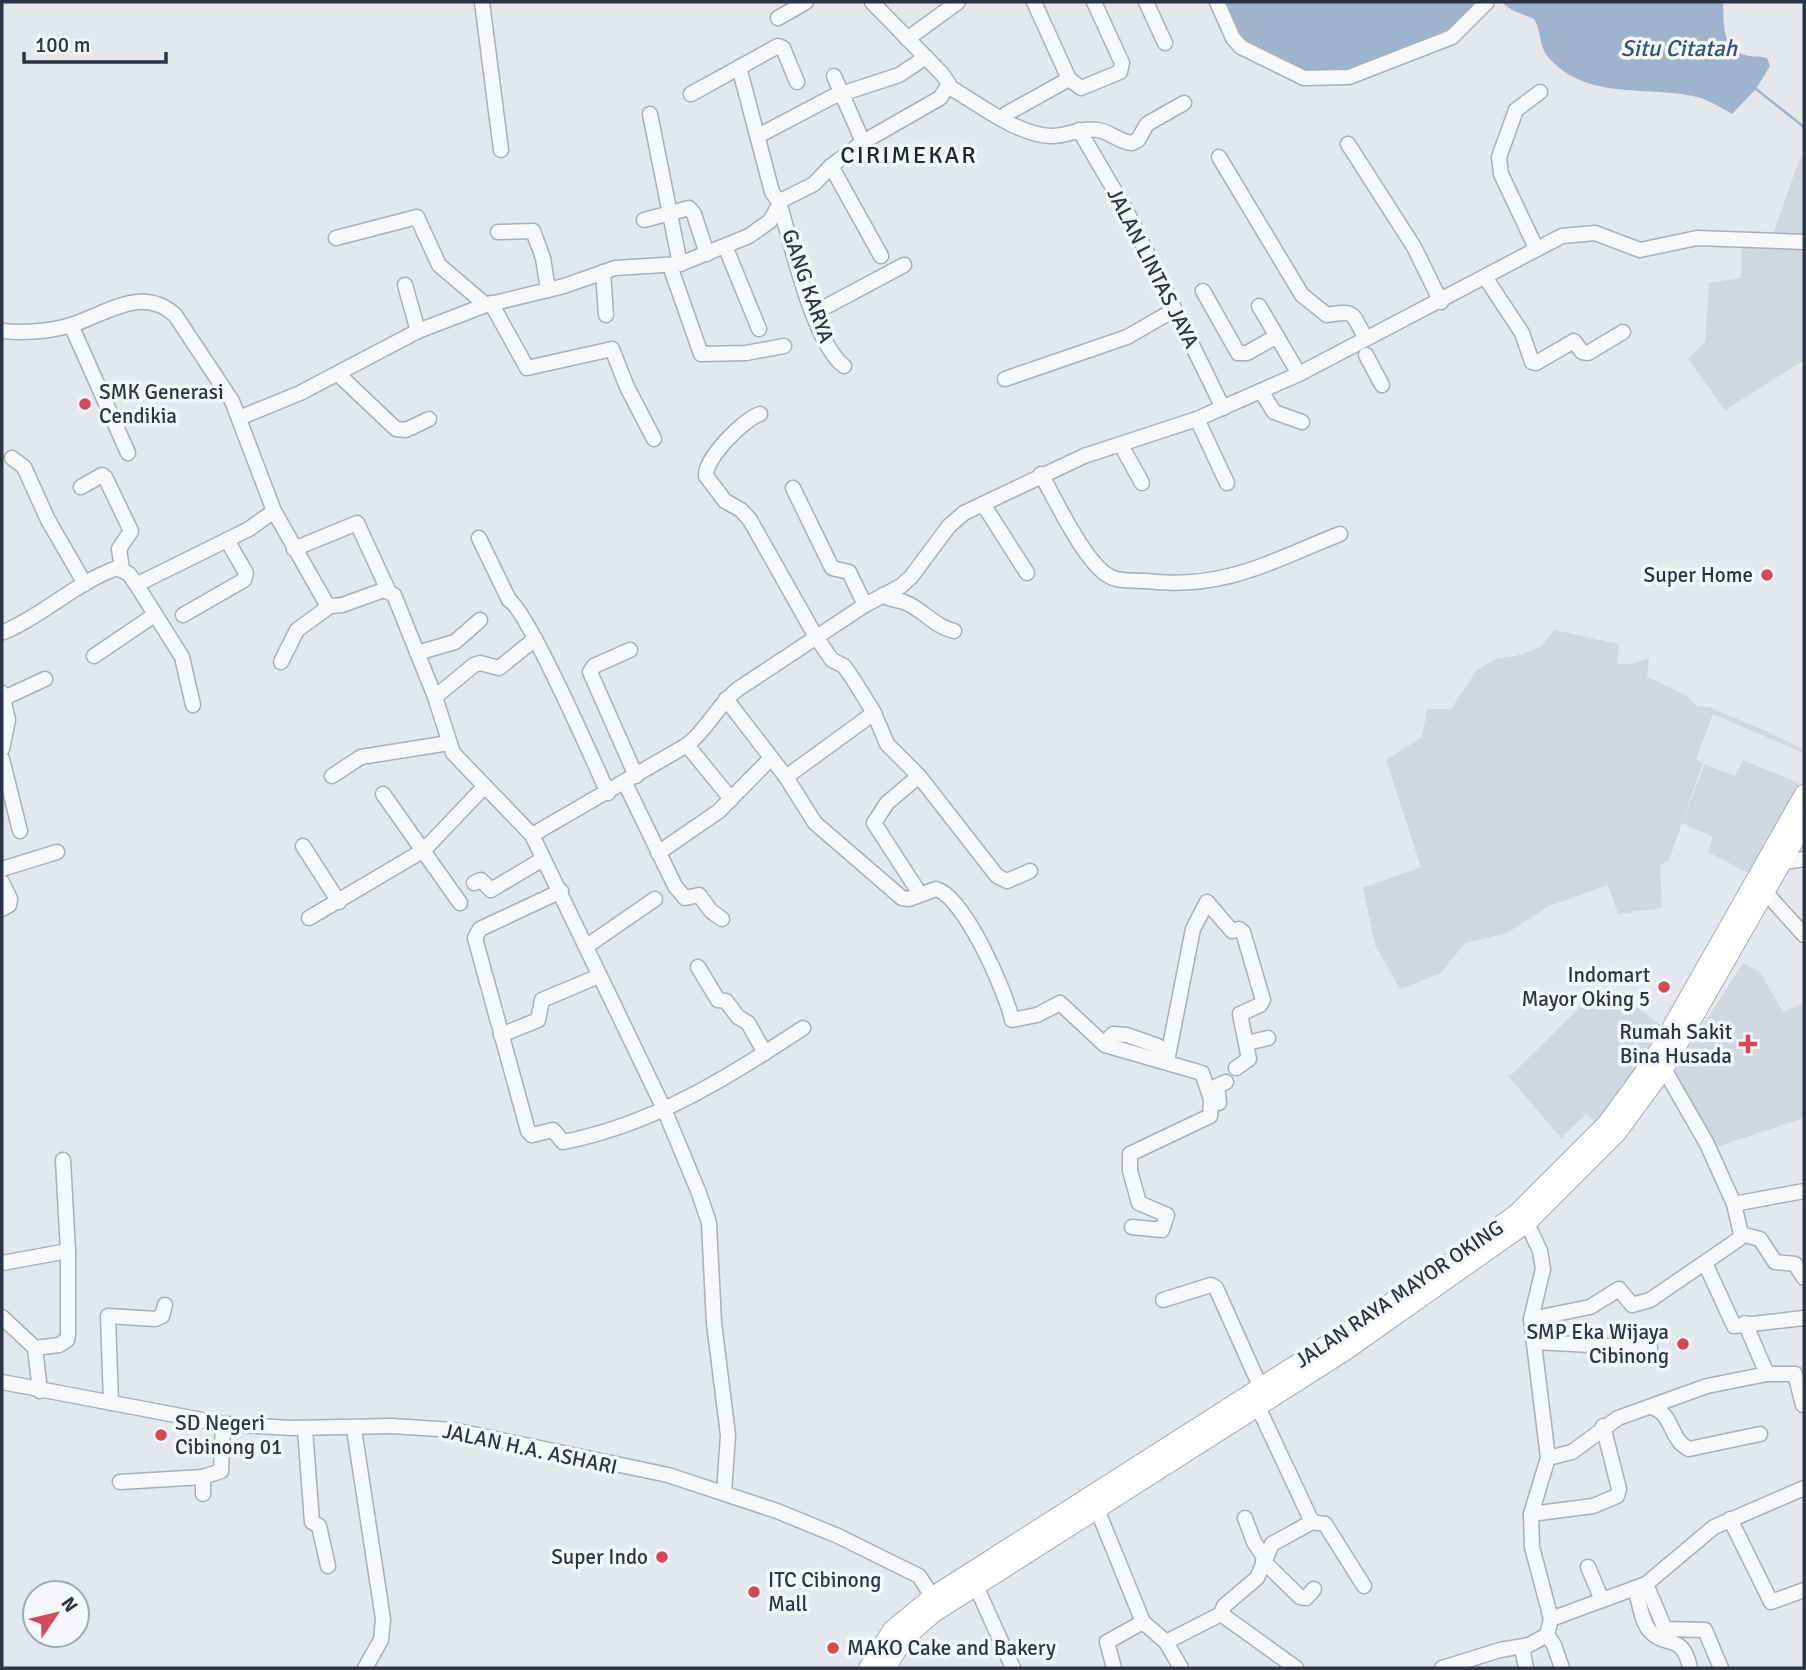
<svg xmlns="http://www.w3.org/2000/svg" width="1806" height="1670" font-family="Signika,sans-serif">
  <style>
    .built { fill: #d2d6de }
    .water { fill: #9fb4cc }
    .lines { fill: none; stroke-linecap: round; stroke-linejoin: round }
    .stream { stroke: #9fb4cc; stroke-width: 2.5 }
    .minor-casing { stroke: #a9aeb7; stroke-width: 17 }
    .major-casing { stroke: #a3abb8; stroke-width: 20 }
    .minor { stroke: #f7f8fa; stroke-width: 14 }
    .major { stroke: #fff; stroke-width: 18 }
    .poi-dot { fill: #d1495b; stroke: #f4f6f9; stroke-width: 2.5 }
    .labels { text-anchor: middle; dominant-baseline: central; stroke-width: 7; stroke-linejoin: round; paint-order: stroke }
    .street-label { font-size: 21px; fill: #2b3445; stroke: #f4f6f9 }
    .poi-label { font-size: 21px; fill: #2b3445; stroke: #f4f6f9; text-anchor: end }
    .water-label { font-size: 23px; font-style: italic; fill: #34527a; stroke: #f4f6f9 }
    .quarter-label { font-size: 24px; letter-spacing: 2px; fill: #1d2536; stroke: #f4f6f9 }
  </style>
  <rect width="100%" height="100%" fill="#e4e7ec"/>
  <g class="built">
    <polygon points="1804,152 1804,236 1773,235 1795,171"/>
    <polygon points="1742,241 1804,243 1804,360 1725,410 1688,359 1705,342 1709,283 1741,278"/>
    <polygon points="1554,630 1619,644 1617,664 1630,664 1649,658 1647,677 1687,696 1696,706 1711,708 1768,732 1804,750 1804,753 1713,714 1696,759 1703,763 1669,860 1660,866 1662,908 1618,914 1608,885 1547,907 1507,933 1465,943 1441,973 1400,989 1375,945 1363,888 1421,867 1386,760 1422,737 1427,709 1451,709 1477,670 1495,659 1516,656 1541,647"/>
    <polygon points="1743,760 1799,783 1750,874 1708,852 1713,837 1682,823 1705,764 1735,776"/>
    <polygon points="1743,963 1760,972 1783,1012 1804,1003 1804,1118 1713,1148 1671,1075"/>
    <polygon points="1592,995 1632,1003 1663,1027 1605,1113 1595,1122 1586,1114 1561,1138 1509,1077"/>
  </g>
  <g class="water">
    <polygon points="1222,2 1477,2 1451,31 1376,64 1338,72 1309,73 1242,43"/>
    <path d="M1501,2H1723C1724,23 1721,48 1745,55C1753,58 1759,55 1767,58L1770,66L1756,89L1732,114C1720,107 1707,99 1693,96C1645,86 1586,100 1549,58C1538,46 1542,31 1534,19L1512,10Z"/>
  </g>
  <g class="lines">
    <polyline class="stream" points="1756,89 1804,127"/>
    <defs>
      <g id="minor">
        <polyline points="482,2 501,150"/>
        <polyline points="1034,2 1069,79"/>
        <polyline points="1146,2 1165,43"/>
        <polyline points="1217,2 1233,38 1241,47 1304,78 1349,77 1452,37 1487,2"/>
        <polyline points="778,18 806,2"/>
        <polyline points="907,39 958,2"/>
        <path d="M739,67L772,192L779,202C791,242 813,343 844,366"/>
        <polyline points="834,76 863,142"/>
        <path d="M949,87C978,103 1015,134 1050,136C1066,137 1081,127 1098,130C1111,132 1119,142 1132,143L1138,140L1147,124L1184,103"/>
        <polyline points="691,94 778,46 783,48 797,82"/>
        <polyline points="650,114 680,264"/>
        <polyline points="1006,114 1069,79 1081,88 1120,72 1122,63 1094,2"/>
        <polyline points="1079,130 1126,210 1223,408"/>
        <polyline points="758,136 832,97 899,75 926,57"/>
        <polyline points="1348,144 1414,247 1441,302"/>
        <path d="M1219,157L1302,295L1327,315C1357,310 1351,313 1366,339"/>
        <polyline points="831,166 881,256"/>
        <polyline points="644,220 689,208 694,214 707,254"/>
        <polyline points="498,232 533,231 543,258 548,290"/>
        <polyline points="336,238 417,217 439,265 486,305"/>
        <polyline points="725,246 759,329"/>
        <polyline points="1536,248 1501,174 1499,157 1516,110 1540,92"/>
        <polyline points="670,266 701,354 746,353 784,346"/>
        <polyline points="603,272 606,315"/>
        <polyline points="1485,277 1522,333 1532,362 1536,363 1574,341 1582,352 1588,353 1623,332"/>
        <polyline points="405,285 418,331"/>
        <polyline points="1203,291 1238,353 1247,353 1277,336"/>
        <polyline points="491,303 527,368 612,349 627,387 654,439"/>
        <polyline points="1259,306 1299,374"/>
        <polyline points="814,313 904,265"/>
        <polyline points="71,325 128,453"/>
        <path d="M2,331C24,333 46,332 68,326C103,316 141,284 175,315L232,401L274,511L326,603L330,606L342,605L384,590L394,595L435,697L453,753L532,835L664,1109L699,1193L709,1223L714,1323L728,1435L724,1493"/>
        <polyline points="1366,355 1382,385"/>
        <polyline points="338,374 396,429 406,430 429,419"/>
        <polyline points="1005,379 1127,337 1174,310"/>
        <polyline points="1261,391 1274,412 1302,422"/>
        <path d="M760,414C744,419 705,458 706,476L725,501L741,510L750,520L816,637L832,660L844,666L853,679L874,713L887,744L919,776L997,876L1007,881L1030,871"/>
        <polyline points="239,418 300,393 418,331 486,305 564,286 615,268 680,264 749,236 770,221 782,200 814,184 831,166 863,142 940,98 949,84 942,74 872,2"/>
        <polyline points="1197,419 1227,483"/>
        <polyline points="1121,445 1142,483"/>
        <polyline points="12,458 24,467 48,520 85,584"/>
        <path d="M1041,474C1055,499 1085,563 1109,576C1118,582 1135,580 1146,581C1224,590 1269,562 1340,534"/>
        <polyline points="81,487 102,475 105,477 131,531 119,549 122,569"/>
        <polyline points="793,488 832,568 849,572 865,605"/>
        <polyline points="983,504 1027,573"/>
        <path d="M479,538L509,600C527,610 594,762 608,793"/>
        <polyline points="294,549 357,523 388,590"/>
        <polyline points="136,584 182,657 193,705"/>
        <path d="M883,595C891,601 896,599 904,602C923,609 933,626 954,631"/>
        <polyline points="183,615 244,580 246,573 227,540"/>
        <path d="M4,632C44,615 75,583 117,568L129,574L136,584L146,580L249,529L274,511"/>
        <polyline points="630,650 594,666 590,672 636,776"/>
        <polyline points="417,653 455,642 480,620"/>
        <polyline points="94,656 153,616"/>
        <polyline points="281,662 297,630 330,606"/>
        <polyline points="2,693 8,720 2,749"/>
        <polyline points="435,697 474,665 480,663 499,668 535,639"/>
        <polyline points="4,698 45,679"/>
        <path d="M726,699L786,777L815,823L902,898L909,899L936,889C964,896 1006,992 1012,1020L1037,1015L1060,1003L1105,1045L1202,1073L1211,1099L1210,1116L1130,1154V1171L1139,1203L1167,1215L1162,1230L1132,1227"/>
        <polyline points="687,745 731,799"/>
        <polyline points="2,759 20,831"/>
        <polyline points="332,776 361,757 449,743"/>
        <polyline points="919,776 887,803 874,823 920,894"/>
        <polyline points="786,777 874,713"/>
        <polyline points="625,783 675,886 685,898 699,895 711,911 722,919"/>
        <polyline points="383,794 460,903"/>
        <path d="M532,835L687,745C708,729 718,704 738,689L865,605L901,586L911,577L949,526L964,513L1084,456L1197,419L1299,374L1562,236L1595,233L1640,250L1697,238L1804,242"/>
        <polyline points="303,846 339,902"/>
        <polyline points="658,853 719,811 771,758"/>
        <polyline points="1785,862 1804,859"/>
        <polyline points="2,869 57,852"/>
        <polyline points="2,882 10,899 9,905 2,909"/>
        <polyline points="474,883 481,880 491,890 543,859"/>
        <path d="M561,891L480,929L475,938L528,1131L532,1135L553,1130L563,1142C652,1125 729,1077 803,1028"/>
        <polyline points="1767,894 1804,935"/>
        <polyline points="309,918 424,850 484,787"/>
        <polyline points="587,946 655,899"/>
        <polyline points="698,967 718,1000 726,1001 738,1017 748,1023 765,1053"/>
        <polyline points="501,1035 538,1020 542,1000 599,976"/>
        <polyline points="1247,1043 1268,1038"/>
        <polyline points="1104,1044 1113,1034 1127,1035 1158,1046 1164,1061"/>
        <polyline points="1167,1061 1193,929 1207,902 1232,931 1239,929 1243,932 1263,1000 1260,1005 1240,1014 1249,1059 1236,1068"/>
        <polyline points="1664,1069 1707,1144 1734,1204 1804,1191"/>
        <polyline points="1219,1103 1217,1086 1226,1082"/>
        <polyline points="1527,1223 1540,1251 1543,1269 1531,1319 1548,1458 1531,1514 1532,1547 1551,1619 1547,1635"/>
        <polyline points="1741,1234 1760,1239 1775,1262 1795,1264 1804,1278"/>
        <polyline points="2,1263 68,1251"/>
        <polyline points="1705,1263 1734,1326 1804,1318"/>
        <polyline points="1163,1300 1211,1285 1216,1288 1260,1386"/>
        <polyline points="2,1317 35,1348 40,1391"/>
        <polyline points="1531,1319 1590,1307 1619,1289 1632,1305 1650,1300 1739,1239 1741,1234 1734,1204"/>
        <polyline points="1745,1323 1767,1374 1795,1374 1803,1405"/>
        <polyline points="1534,1342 1650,1348"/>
        <polyline points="35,1348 59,1345 67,1340 68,1335 68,1251 63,1160"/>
        <polyline points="2,1382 223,1424 292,1428 392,1426 453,1430 668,1475 777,1511 838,1536 919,1576 938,1605"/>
        <polyline points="111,1403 108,1316 155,1319 162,1316 165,1305"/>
        <polyline points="1258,1407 1312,1522"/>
        <path d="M1651,1407C1674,1413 1669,1440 1689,1449L1760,1434"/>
        <polyline points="305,1429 312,1522 319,1526 328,1566"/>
        <polyline points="354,1429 383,1619 381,1640 365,1668"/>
        <polyline points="1548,1458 1572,1452 1618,1418 1707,1386 1767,1374"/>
        <polyline points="120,1482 203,1477"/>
        <polyline points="203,1494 203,1477 221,1471 223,1424"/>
        <polyline points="1097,1509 1143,1622 1166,1642 1181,1668"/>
        <polyline points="1531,1514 1593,1506 1617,1496 1619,1489 1603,1426"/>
        <polyline points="1245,1518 1254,1542 1264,1557"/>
        <polyline points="1730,1519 1771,1602 1804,1590"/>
        <polyline points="1312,1522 1325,1524 1364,1586"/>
        <polyline points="1263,1561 1300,1597 1306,1598 1314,1589"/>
        <polyline points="1588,1567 1602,1600"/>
        <polyline points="1646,1584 1665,1629 1705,1630 1721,1668"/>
        <polyline points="976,1586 1013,1668"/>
        <path d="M1635,1588C1639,1600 1641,1620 1649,1630C1665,1649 1683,1632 1690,1668"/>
        <polyline points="1221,1614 1224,1606 1257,1578 1272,1544 1312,1522"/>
        <polyline points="1221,1614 1296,1668"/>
        <polyline points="1551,1619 1646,1584 1714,1527 1804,1488"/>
        <polyline points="1547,1635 1554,1645 1562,1668"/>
        <polyline points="1166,1642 1221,1614"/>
        <polyline points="1522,1647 1526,1668"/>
        <polyline points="1114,1668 1107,1642 1143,1622"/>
        <polyline points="1442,1668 1500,1650 1529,1645 1547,1635"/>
      </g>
      <g id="major">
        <polyline points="868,1668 892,1630 933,1596 1334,1340 1437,1272 1517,1213 1607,1123 1653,1060 1804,794"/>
        <polyline points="886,1668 905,1638 934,1613 1344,1352 1527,1223 1617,1133 1664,1069 1804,824"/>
      </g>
    </defs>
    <use href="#minor" class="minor-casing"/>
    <use href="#major" class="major-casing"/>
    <use href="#minor" class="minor"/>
    <use href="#major" class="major"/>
  </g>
  <g class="poi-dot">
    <circle cx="85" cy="404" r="7"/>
    <circle cx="1767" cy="575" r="7"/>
    <circle cx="1664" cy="987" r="7"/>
    <path d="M1744.5 1033.5h7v7h7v7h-7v7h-7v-7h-7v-7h7z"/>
    <circle cx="1683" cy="1344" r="7"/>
    <circle cx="161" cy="1435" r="7"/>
    <circle cx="662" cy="1557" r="7"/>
    <circle cx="754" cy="1592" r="7"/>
    <circle cx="833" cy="1648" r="7"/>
  </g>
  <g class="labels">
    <g class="street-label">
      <text transform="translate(1153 268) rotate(63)">JALAN LINTAS JAYA</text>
      <text transform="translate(808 286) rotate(71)">GANG KARYA</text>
      <text transform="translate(1399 1294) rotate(-34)">JALAN RAYA MAYOR OKING</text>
      <text transform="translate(530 1449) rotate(12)">JALAN H.A. ASHARI</text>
    </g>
    <g class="poi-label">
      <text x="99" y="392" text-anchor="start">SMK Generasi<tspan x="99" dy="24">Cendikia</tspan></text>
      <text x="1753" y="575">Super Home</text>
      <text x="1650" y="975">Indomart<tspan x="1650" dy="24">Mayor Oking 5</tspan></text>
      <text x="1732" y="1032">Rumah Sakit<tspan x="1732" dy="24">Bina Husada</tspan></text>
      <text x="1669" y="1332">SMP Eka Wijaya<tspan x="1669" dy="24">Cibinong</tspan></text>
      <text x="175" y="1423" text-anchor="start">SD Negeri<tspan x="175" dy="24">Cibinong 01</tspan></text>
      <text x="648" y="1557">Super Indo</text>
      <text x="768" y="1580" text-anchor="start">ITC Cibinong<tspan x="768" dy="24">Mall</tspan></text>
      <text x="847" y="1648" text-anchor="start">MAKO Cake and Bakery</text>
    </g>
    <g class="water-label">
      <text x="1679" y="48">Situ Citatah</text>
    </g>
    <g class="quarter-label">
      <text x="909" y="155">CIRIMEKAR</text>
    </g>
  </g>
  <rect width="1806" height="1670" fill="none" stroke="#2b3445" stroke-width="7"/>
  <g transform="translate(56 1614) rotate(55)"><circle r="33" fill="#f4f6f9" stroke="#a4a8b1" stroke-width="2"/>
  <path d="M0-5L12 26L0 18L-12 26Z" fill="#d1495b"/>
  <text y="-10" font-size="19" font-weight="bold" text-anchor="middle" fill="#2b3445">N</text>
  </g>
  <path d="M24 52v10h142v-10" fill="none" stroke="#2b3445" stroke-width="3.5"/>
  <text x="35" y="52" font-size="21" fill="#2b3445" stroke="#f4f6f9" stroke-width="5" paint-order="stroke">100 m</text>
</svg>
